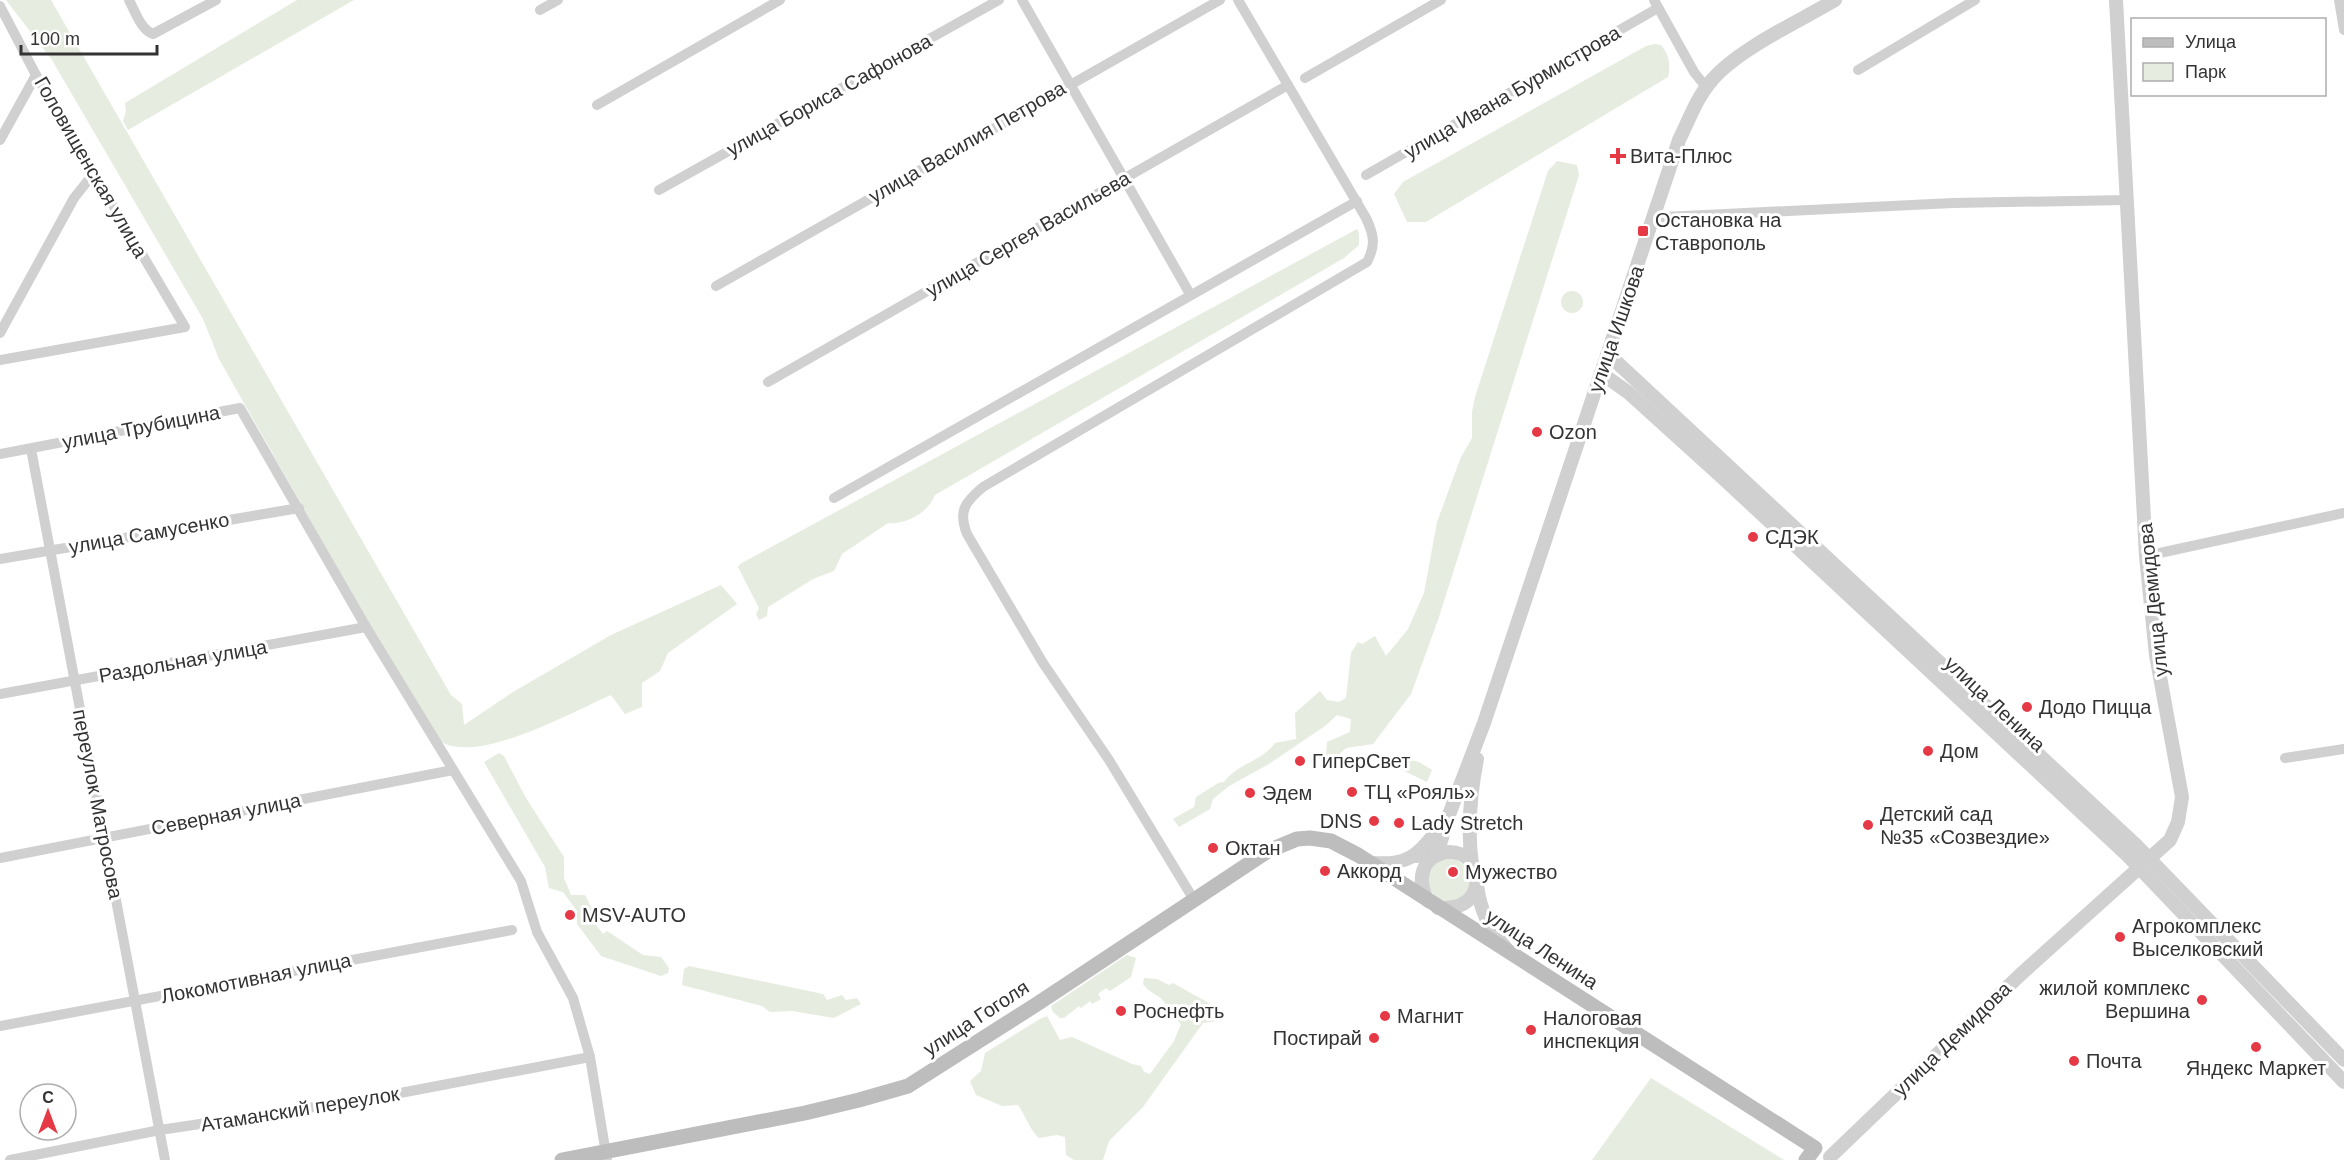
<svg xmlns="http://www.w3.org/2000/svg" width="2344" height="1160" font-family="Helvetica,sans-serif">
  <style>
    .green { fill: #e6ecdf }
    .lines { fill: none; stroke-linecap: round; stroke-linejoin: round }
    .minor { stroke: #d0d0d0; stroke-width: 10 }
    .tertiary { stroke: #d0d0d0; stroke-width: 14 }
    .secondary { stroke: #bdbdbd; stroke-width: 15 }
    .poi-dot { fill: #e63946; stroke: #fff; stroke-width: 2 }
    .labels { text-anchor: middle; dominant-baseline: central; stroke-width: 6; stroke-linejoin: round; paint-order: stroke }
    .street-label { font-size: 20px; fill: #333; stroke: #fff }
    .poi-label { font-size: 20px; fill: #333; stroke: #fff; text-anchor: start }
  </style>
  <rect width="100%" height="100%" fill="#fff"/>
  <g class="green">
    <path d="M6,0H51L451,695L462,704L464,725L513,692L611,635L721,585L737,604L668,653L660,671L642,683V707L625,714L611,695C572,712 483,762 443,743C437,740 432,731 427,726L219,359L203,319L52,60Z"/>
    <polygon points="297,0 354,0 128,130 123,121 126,111 125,103"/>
    <path d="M1655,44L1661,45C1669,55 1671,64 1668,77L1426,222H1407L1394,194L1403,182L1646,46Z"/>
    <path d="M1557,161L1577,165L1579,175L1438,620L1411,694L1373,744L1346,748L1332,761L1326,754L1327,742L1350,732L1351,719L1337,715L1325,726L1269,764L1229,786L1213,799L1210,809L1179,827L1173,819L1194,807L1196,797L1218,783L1224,782C1237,764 1262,761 1275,743L1296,739L1295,713L1320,691L1327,700L1339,702L1346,698L1351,653L1358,642L1362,644L1375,636L1386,656L1408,629L1424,593L1437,522L1461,457L1472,438V412L1475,397L1548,171Z"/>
    <path d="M1357,229L1359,234V245L1344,258L935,495C929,512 906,525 888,523L842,554L834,571L813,579L768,607L767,616L759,620L756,614L759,608L738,567L740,564Z"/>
    <circle cx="1572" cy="302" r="11"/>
    <polygon points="499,753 504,756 526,798 564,857 564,878 571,895 585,895 592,909 590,917 603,934 607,931 643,955 661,957 669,968 668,973 661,976 601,956 577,924 577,911 563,892 549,888 545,867 484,762"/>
    <polygon points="1406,759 1419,762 1432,770 1427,782 1398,768 1398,761"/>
    <circle cx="1449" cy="880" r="21"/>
    <polygon points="1127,955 1136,958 1131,977 1110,991 1106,988 1098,994 1101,999 1092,1004 1090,1001 1081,1008 1079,1006 1064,1018 1060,1018 1053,1012 1051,1006"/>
    <polygon points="689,966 823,994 827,1000 842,995 846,1000 857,998 861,1004 834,1018 792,1011 770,1012 762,1006 682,985 684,969"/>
    <path d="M1144,978L1157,979L1169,985L1173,983L1223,1011L1217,1021L1203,1023L1143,1107L1109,1141L1103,1160H1074L1066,1155L1065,1137L1057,1135L1039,1138C1029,1129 1026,1116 1018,1105L1002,1106L976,1095L970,1081L981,1071L985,1053L1040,1019L1047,1016L1060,1040L1072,1037L1132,1064L1141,1066L1144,1072L1150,1074L1174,1041L1181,1024C1173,1017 1172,1012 1166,1004C1160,995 1149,993 1143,984Z"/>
    <polygon points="1651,1078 1784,1160 1592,1160"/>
  </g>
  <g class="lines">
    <g class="minor">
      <path d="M129,0C135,11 141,30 153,34L216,0"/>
      <polyline points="1022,0 1190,294"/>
      <polyline points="1654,0 1694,72 1706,87"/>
      <polyline points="2339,0 2344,30"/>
      <polyline points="0,6 36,75 185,327 0,360"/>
      <polyline points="540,10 558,0"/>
      <polyline points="1858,70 1975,0"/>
      <polyline points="1305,78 1441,0"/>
      <polyline points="597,105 780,0"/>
      <polyline points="0,140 36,75"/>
      <polyline points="1366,175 1658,8"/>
      <polyline points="659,190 999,0"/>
      <polyline points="1653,222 1664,217 1953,203 2127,200"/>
      <polyline points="716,286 1220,0"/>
      <polyline points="0,333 74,198 94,173"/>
      <polyline points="768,382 1288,85"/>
      <polyline points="31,449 165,1160"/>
      <polyline points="0,454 240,408 366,627 521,881 537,932 573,998 590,1057 607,1160"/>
      <polyline points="834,498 1357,201"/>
      <polyline points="2146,556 2344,513"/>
      <polyline points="0,559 299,508"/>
      <polyline points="0,694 366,627"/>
      <polyline points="2285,758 2344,749"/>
      <polyline points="0,858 453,770"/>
      <path d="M1194,900L1109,760L1043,663L967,534C958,511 965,502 983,487L1367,262C1376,245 1374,235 1366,218L1238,0"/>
      <polyline points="0,1026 512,930"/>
      <polyline points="10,1160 160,1130 374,1098 590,1057"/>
    </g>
    <g class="tertiary">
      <polyline points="1609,355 2138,847 2344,1060"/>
      <polyline points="1601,373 1629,393 1724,479 2128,856 2344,1082"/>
      <path d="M1416,856L1437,855L1447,820L1484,723L1679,140C1689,120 1697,97 1712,80C1738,49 1800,21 1835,0"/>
      <path d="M1372,863C1413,866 1419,852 1443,824"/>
      <path d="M1472,865C1467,829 1470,795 1477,759"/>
      <path d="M1477,885C1480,910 1489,928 1505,947"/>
      <path d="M1428,901C1402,853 1466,834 1476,873C1477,880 1477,886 1474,892C1467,907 1453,908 1438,908"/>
      <polyline points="1830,1157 2020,975 2170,840 2178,822 2182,797 2156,655 2146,556 2116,0"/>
    </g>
    <polyline class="secondary" points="562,1160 805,1113 859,1100 908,1086 1037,1004 1268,851 1297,839 1310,838 1331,841 1358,855 1815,1148 1806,1160"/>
  </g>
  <g class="poi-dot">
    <path d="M1615 147h6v6h6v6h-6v6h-6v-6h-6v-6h6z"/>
    <rect x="1637" y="225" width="12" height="12" rx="3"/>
    <circle cx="1537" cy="432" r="6"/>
    <circle cx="1753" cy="537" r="6"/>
    <circle cx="2027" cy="707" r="6"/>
    <circle cx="1928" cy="751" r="6"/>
    <circle cx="1300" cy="761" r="6"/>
    <circle cx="1352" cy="792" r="6"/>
    <circle cx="1250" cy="793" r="6"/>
    <circle cx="1374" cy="821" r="6"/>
    <circle cx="1399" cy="823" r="6"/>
    <circle cx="1868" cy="825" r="6"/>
    <circle cx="1213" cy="848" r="6"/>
    <circle cx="1325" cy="871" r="6"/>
    <circle cx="1453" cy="872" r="6"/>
    <circle cx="570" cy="915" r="6"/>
    <circle cx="2120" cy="937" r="6"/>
    <circle cx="2202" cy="1000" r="6"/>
    <circle cx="1121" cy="1011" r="6"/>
    <circle cx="1385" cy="1016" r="6"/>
    <circle cx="1531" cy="1030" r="6"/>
    <circle cx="1374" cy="1038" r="6"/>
    <circle cx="2256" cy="1047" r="6"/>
    <circle cx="2074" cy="1061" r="6"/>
  </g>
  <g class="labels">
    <g class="street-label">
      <text transform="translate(1512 92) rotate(-30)">улица Ивана Бурмистрова</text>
      <text transform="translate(829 95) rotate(-29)">улица Бориса Сафонова</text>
      <text transform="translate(967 142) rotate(-30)">улица Василия Петрова</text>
      <text transform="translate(91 167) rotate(60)">Головищенская улица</text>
      <text transform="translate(1028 234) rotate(-30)">улица Сергея Васильева</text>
      <text transform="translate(1616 329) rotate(-71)">улица Ишкова</text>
      <text transform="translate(141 427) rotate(-11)">улица Трубицина</text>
      <text transform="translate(149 533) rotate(-10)">улица Самусенко</text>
      <text transform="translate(2153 600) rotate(-96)">улица Демидова</text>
      <text transform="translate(183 661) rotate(-10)">Раздольная улица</text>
      <text transform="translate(1995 704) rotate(43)">улица Ленина</text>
      <text transform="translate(98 804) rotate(79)">переулок Матросова</text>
      <text transform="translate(226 814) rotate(-11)">Северная улица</text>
      <text transform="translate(1542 949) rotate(33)">улица Ленина</text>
      <text transform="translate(256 978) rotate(-11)">Локомотивная улица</text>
      <text transform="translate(976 1018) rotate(-33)">улица Гоголя</text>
      <text transform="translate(1952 1039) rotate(-44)">улица Демидова</text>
      <text transform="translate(300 1109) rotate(-9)">Атаманский переулок</text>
    </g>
    <g class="poi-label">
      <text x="1630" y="156">Вита-Плюс</text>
      <text x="1655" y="220">Остановка на<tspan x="1655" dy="23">Ставрополь</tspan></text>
      <text x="1549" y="432">Ozon</text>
      <text x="1765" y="537">СДЭК</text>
      <text x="2039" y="707">Додо Пицца</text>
      <text x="1940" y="751">Дом</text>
      <text x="1312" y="761">ГиперСвет</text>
      <text x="1364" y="792">ТЦ «Рояль»</text>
      <text x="1262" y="793">Эдем</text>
      <text x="1880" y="814">Детский сад<tspan x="1880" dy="23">№35 «Созвездие»</tspan></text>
      <text x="1362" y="821" text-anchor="end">DNS</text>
      <text x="1411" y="823">Lady Stretch</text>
      <text x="1225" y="848">Октан</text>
      <text x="1337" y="871">Аккорд</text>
      <text x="1465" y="872">Мужество</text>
      <text x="582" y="915">MSV-AUTO</text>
      <text x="2132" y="926">Агрокомплекс<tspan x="2132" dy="23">Выселковский</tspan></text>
      <text x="2190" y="988" text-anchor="end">жилой комплекс<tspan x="2190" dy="23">Вершина</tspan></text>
      <text x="1133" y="1011">Роснефть</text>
      <text x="1397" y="1016">Магнит</text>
      <text x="1543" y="1018">Налоговая<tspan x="1543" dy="23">инспекция</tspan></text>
      <text x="1362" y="1038" text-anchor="end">Постирай</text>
      <text x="2086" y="1061">Почта</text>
      <text x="2256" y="1068" text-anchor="middle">Яндекс Маркет</text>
    </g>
  </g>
  <rect x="2131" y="18" width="195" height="78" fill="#ffffff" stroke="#adadad" stroke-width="1.5"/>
  <rect x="2143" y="38" width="30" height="9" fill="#bdbdbd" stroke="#adadad" stroke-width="1.5"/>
  <text x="2185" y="48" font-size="18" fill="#333333">Улица</text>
  <rect x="2143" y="63" width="30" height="18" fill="#e6ecdf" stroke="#adadad" stroke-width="1.5"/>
  <text x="2185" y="78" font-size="18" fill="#333333">Парк</text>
  <g transform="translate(48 1112)"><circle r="28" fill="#ffffff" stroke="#adadad" stroke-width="1.5"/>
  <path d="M0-4.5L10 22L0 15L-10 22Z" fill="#e63946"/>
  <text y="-9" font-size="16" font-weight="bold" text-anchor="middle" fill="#333333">С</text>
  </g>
  <path d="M21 45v9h136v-9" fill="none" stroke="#333333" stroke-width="3"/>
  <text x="30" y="45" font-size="18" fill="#333333" stroke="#ffffff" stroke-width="4.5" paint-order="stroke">100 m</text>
</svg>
